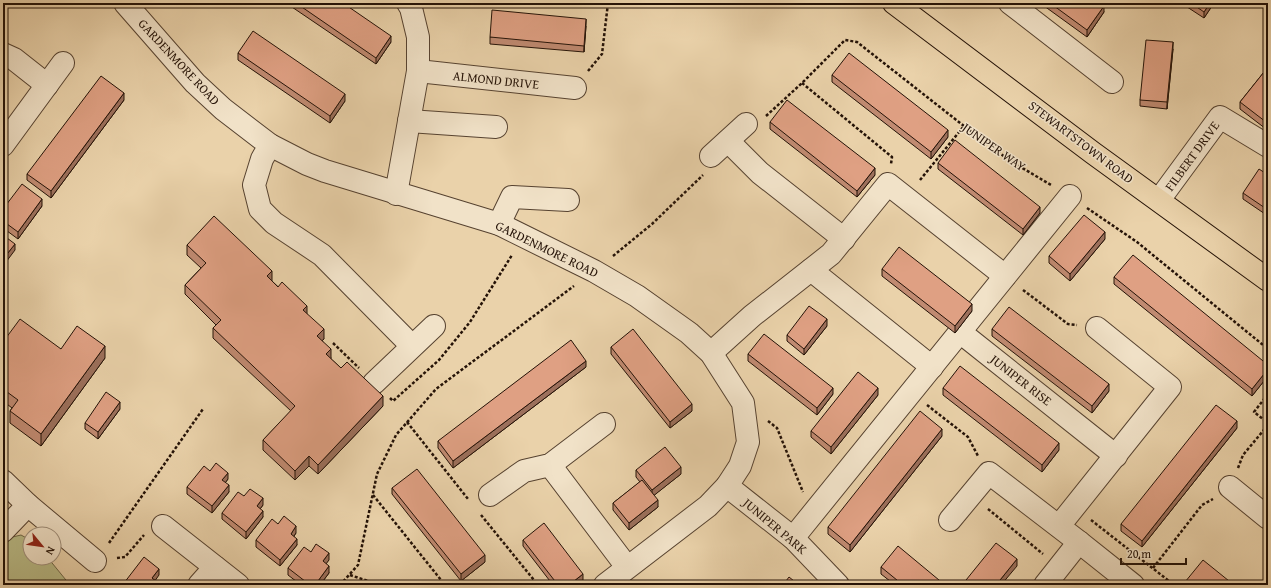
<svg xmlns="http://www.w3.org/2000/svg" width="1271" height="588" font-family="'Gentium Book Plus',serif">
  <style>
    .green { fill: #b9bb87; stroke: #6e6647 }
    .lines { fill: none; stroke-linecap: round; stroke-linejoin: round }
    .minor-casing { stroke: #564230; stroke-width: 24 }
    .major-casing { stroke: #241207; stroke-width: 24 }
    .path { stroke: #241207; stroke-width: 2.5; stroke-dasharray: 3 2; stroke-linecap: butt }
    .minor { stroke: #f1e2c8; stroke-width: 22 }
    .major { stroke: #ead2aa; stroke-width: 22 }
    .wall { fill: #c08a71; stroke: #241207 }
    .shaded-wall { fill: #9c705c; stroke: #241207 }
    .building { fill: #dfa083; stroke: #241207 }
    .labels { text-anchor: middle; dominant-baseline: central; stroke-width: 3; stroke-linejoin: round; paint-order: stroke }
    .street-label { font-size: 13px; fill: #241207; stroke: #f1e2c8 }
  </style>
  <rect width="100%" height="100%" fill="#ead2aa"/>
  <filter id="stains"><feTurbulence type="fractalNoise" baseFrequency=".005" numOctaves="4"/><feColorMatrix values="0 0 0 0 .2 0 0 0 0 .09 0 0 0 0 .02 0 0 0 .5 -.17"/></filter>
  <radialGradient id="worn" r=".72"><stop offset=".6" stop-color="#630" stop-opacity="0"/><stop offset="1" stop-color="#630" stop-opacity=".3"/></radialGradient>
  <polygon class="green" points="21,535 30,540 30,558 48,558 70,585 3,585 3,541 4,539"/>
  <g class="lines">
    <defs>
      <g id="minor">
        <polyline points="125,3 195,83 223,109 270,145 307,164 325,171 499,224 594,271 637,296 689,333 711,353 743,403 748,442 740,466 727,486 708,506 605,585"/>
        <polyline points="1010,3 1112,82"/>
        <polyline points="3,54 14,59 47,85"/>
        <polyline points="418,71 575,88"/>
        <polyline points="409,121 496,127"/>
        <polyline points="728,141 760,173 844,239"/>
        <polyline points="3,145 63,63"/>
        <polyline points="270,145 262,159 254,185 260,209 274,223 322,255 412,346"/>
        <polyline points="711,156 746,124"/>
        <polyline points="396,194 418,71 418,37 411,8 408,3"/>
        <polyline points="1159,200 1220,117 1268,146"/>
        <polyline points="499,224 512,197 568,200"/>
        <polyline points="811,270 932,367"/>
        <polyline points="960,332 1116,456"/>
        <polyline points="711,353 752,316 831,254 888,184 1005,276"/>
        <polyline points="374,383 434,326"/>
        <polyline points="550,465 627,567"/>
        <polyline points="3,481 28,505 95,561"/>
        <polyline points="727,486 793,538 838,585"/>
        <polyline points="1230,487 1268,518"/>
        <polyline points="490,495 524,471 550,465 604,424"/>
        <polyline points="950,520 989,473 1079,542 1133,585"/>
        <polyline points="163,526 238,585"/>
        <polyline points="1059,526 1170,387 1097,328"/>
        <polyline points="3,531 28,505"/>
        <polyline points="793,538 1070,196"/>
        <polyline points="199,585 215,567"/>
        <polyline points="1045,585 1079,542"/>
      </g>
      <polyline id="major" points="894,3 1093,153 1268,280"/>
    </defs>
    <use href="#minor" class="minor-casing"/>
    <use href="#major" class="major-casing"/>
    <g class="path">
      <polyline points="588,71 602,54 608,3"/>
      <polyline points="802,83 892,157 891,164"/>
      <polyline points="766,116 802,83 845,40 857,42 964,126 1009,160 1051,185"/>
      <polyline points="920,180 964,126"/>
      <polyline points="1087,208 1137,242 1268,349"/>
      <polyline points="613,256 652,224 703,175"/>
      <polyline points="1023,290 1068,324 1077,325"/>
      <polyline points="333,343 359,368"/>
      <polyline points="1268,394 1254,412 1268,423"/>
      <polyline points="390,398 393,401 439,360 470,322 512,255"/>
      <polyline points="927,405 968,437 978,456"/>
      <polyline points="768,421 777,428 803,492"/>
      <polyline points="407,422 468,499"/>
      <polyline points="1238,468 1243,455 1268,425"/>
      <polyline points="373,495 445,585"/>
      <polyline points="988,509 1043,554"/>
      <polyline points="481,515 538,585"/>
      <polyline points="1091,520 1169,581 1166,585"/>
      <polyline points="109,543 203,409"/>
      <polyline points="117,558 125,557 144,535"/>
      <polyline points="1153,568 1202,505 1213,499"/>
      <polyline points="350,575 380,585"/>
      <polyline points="1077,581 1082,585"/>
      <polyline points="340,585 358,565 377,474 396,435 436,389 574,286"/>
    </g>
    <use href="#minor" class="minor"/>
    <use href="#major" class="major"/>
  </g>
  <g class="wall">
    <polygon points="286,3 343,3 391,42 376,64"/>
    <polygon points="1040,3 1100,3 1104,12 1087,37"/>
    <polygon points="1181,3 1214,3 1204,18"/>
    <polygon points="586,26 584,52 490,44 490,37"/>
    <polygon points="1173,49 1167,109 1140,106 1140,100"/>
    <polygon points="238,53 345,101 330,123 238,60"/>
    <polygon points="1268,67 1268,126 1266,129 1240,109 1240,102"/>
    <polygon points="832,75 948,137 931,159 832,82"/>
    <polygon points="124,100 51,198 27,180 27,174"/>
    <polygon points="770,122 875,175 857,197 770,129"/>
    <polygon points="938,163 1040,213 1023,235 938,169"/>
    <polygon points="1268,175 1268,216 1243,199 1243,193"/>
    <polygon points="42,206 18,239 3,228 3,209"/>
    <polygon points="1105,239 1070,281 1049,263 1049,256"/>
    <polygon points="187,245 272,281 307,314 324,339 322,340 331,358 331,359 383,406 318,474 309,466 295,480 263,450 263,440 291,411 213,338 213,328 216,325 185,294 185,285 201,268 187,255"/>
    <polygon points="882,269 972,311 955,333 882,276"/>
    <polygon points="1114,277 1268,365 1268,376 1252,396 1114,284"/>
    <polygon points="827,326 804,355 787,341 787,335"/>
    <polygon points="992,329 1109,391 1092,413 992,336"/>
    <polygon points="3,342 61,349 105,358 41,446 10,423 10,411 12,408 3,401"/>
    <polygon points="611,347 692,411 670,428 611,354"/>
    <polygon points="748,354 833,394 817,415 748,361"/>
    <polygon points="586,367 453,468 438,448 438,441"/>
    <polygon points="943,388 1059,450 1042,472 943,395"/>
    <polygon points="878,395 831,454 811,437 811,431"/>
    <polygon points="120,409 98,439 85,429 85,423"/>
    <polygon points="1237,428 1142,547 1121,531 1121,524"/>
    <polygon points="942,436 850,552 828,534 828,527"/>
    <polygon points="636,470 681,474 654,495 658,507 629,530 613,510 613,503 640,482 636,477"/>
    <polygon points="210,471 228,479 225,483 229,492 212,513 187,494 187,487"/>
    <polygon points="392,488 485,562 461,581 392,494"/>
    <polygon points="244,496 263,505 260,509 263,517 246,539 222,519 222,513"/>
    <polygon points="278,524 296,533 294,536 297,545 280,566 256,547 256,540"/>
    <polygon points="523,540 583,580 577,585 553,585 523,546"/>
    <polygon points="311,552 329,560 326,563 329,573 320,585 301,585 288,575 288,568"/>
    <polygon points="881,567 945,585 895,585 881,574"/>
    <polygon points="1185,582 1234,585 1185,585"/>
  </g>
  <g class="shaded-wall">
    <polygon points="1210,3 1214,3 1204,18 1204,12"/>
    <polygon points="1104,6 1104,12 1087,37 1087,30"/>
    <polygon points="586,19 586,26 584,52 584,46"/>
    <polygon points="391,36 391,42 376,64 376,58"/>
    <polygon points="1173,42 1173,49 1167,109 1167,102"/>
    <polygon points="124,93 124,100 51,198 51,191"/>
    <polygon points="345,94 345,101 330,123 330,116"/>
    <polygon points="1268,119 1268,126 1266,129 1266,122"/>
    <polygon points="948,130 948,137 931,159 931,152"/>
    <polygon points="875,168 875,175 857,197 857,191"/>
    <polygon points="42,199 42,206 18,239 18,232"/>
    <polygon points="1040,207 1040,213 1023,235 1023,229"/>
    <polygon points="1105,232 1105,239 1070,281 1070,274"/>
    <polygon points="15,244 15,250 3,266 3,259"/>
    <polygon points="272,271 272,281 267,276"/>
    <polygon points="972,304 972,311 955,333 955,326"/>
    <polygon points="307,306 307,316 303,310"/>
    <polygon points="827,319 827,326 804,355 804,349"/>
    <polygon points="324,329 324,339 317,345 317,336"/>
    <polygon points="105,346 105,358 41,446 41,434"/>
    <polygon points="331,349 331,358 326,364 326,354"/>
    <polygon points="586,361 586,367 453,468 453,461"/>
    <polygon points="1268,369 1268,376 1252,396 1252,389"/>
    <polygon points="1109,384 1109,391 1092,413 1092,406"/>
    <polygon points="833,388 833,394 817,415 817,408"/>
    <polygon points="878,388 878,395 831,454 831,447"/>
    <polygon points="383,396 383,406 318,474 318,465"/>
    <polygon points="120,402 120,409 98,439 98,432"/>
    <polygon points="692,404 692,411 670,428 670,422"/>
    <polygon points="1237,421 1237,428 1142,547 1142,541"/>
    <polygon points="942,429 942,436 850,552 850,545"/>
    <polygon points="1059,443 1059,450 1042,472 1042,465"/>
    <polygon points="309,456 309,466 295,480 295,471"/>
    <polygon points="681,467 681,474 652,497 652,490"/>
    <polygon points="228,473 228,479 222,487 222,480"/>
    <polygon points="229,485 229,492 212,513 212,506"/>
    <polygon points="263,498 263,505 257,513 257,506"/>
    <polygon points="658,500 658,507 629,530 629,523"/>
    <polygon points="263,511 263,517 246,539 246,532"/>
    <polygon points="296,526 296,533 291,540 291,534"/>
    <polygon points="297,539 297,545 280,566 280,560"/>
    <polygon points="329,553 329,560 323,568 323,561"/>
    <polygon points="485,555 485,562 461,581 461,574"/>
    <polygon points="1017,559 1017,566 1001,585 996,585"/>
    <polygon points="329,566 329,573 320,585 315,585"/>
    <polygon points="159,569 159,575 152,585 152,578"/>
    <polygon points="583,574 583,580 577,585 569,585"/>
  </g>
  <g class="building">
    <polygon points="296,3 343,3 391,36 376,58"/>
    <polygon points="1050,3 1100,3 1104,6 1087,30"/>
    <polygon points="1191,3 1210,3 1204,12"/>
    <polygon points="492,10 586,19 584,46 490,37"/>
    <polygon points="253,31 345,94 330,116 238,53"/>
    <polygon points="1146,40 1173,42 1167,102 1140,100"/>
    <polygon points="849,53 948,130 931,152 832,75"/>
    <polygon points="1268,67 1268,119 1266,122 1240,102"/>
    <polygon points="101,76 124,93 51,191 27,174"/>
    <polygon points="787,100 875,168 857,191 770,122"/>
    <polygon points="955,140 1040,207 1023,229 938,163"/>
    <polygon points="1259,169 1268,175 1268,210 1243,193"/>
    <polygon points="22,184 42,199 18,232 3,221 3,209"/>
    <polygon points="1084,215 1105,232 1070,274 1049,256"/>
    <polygon points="214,216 272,271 267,276 278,287 282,282 307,306 303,310 324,329 317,336 331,349 326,354 341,368 347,362 383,396 318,465 309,456 295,471 263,440 295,406 213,328 221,320 185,285 206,263 187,245"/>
    <polygon points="3,235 15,244 3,259"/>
    <polygon points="899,247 972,304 955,326 882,269"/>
    <polygon points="1133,255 1268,365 1268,369 1252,389 1114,277"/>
    <polygon points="809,306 827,319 804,349 787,335"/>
    <polygon points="1009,307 1109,384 1092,406 992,329"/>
    <polygon points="20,319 61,349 77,326 105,346 41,434 10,411 18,400 3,389 3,342"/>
    <polygon points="633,329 692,404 670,422 611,347"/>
    <polygon points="764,334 833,388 817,408 748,354"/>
    <polygon points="571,340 586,361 453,461 438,441"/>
    <polygon points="960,366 1059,443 1042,465 943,388"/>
    <polygon points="858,372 878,388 831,447 811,431"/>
    <polygon points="106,392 120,402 98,432 85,423"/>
    <polygon points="1216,405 1237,421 1142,541 1121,524"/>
    <polygon points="920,411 942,429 850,545 828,527"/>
    <polygon points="665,447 681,467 652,490 636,470"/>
    <polygon points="216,463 228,473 222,480 229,485 212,506 187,487 204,466 210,471"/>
    <polygon points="417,469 485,555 461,574 392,488"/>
    <polygon points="642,480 658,500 629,523 613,503"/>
    <polygon points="250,489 263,498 257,506 263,511 246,532 222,513 238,492 244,496"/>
    <polygon points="284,516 296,526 291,534 297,539 280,560 256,540 272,519 278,524"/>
    <polygon points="544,523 583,574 569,585 558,585 523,540"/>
    <polygon points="996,543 1017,559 996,585 962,585"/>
    <polygon points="316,544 329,553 323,561 329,566 315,585 310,585 288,568 304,547 311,552"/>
    <polygon points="898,546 945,585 903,585 881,567"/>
    <polygon points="144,557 159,569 152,578 161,585 126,585 124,583"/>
    <polygon points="1203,560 1234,585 1189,585 1185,582"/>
    <polygon points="789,577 799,585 783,585"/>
  </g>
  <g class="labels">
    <g class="street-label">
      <text transform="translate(179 62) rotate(47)">GARDENMORE ROAD</text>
      <text transform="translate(496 80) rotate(6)">ALMOND DRIVE</text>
      <text transform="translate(1081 142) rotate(37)">STEWARTSTOWN ROAD</text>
      <text transform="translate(994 147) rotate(35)">JUNIPER WAY</text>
      <text transform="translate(1192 156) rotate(-54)">FILBERT DRIVE</text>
      <text transform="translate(547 249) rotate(26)">GARDENMORE ROAD</text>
      <text transform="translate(1021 380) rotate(38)">JUNIPER RISE</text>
      <text transform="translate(775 526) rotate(40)">JUNIPER PARK</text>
    </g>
  </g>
  <rect width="1271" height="588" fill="none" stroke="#ead2aa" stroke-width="16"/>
  <rect x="4" y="4" width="1263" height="580" fill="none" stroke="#241207" stroke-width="2"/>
  <rect x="8" y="8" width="1255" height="572" fill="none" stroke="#241207"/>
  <g transform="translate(42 546) rotate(119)"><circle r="19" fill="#f1e2c8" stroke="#9f8f7b"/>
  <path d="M0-3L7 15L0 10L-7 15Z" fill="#8f2418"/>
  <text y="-6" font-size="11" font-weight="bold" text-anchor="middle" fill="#241207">N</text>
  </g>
  <path d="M1121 558v6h65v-6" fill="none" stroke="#241207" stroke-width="2"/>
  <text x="1127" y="558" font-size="12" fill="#241207" stroke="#f1e2c8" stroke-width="3" paint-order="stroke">20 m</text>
  <rect width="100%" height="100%" filter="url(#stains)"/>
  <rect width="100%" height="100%" fill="url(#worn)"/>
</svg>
